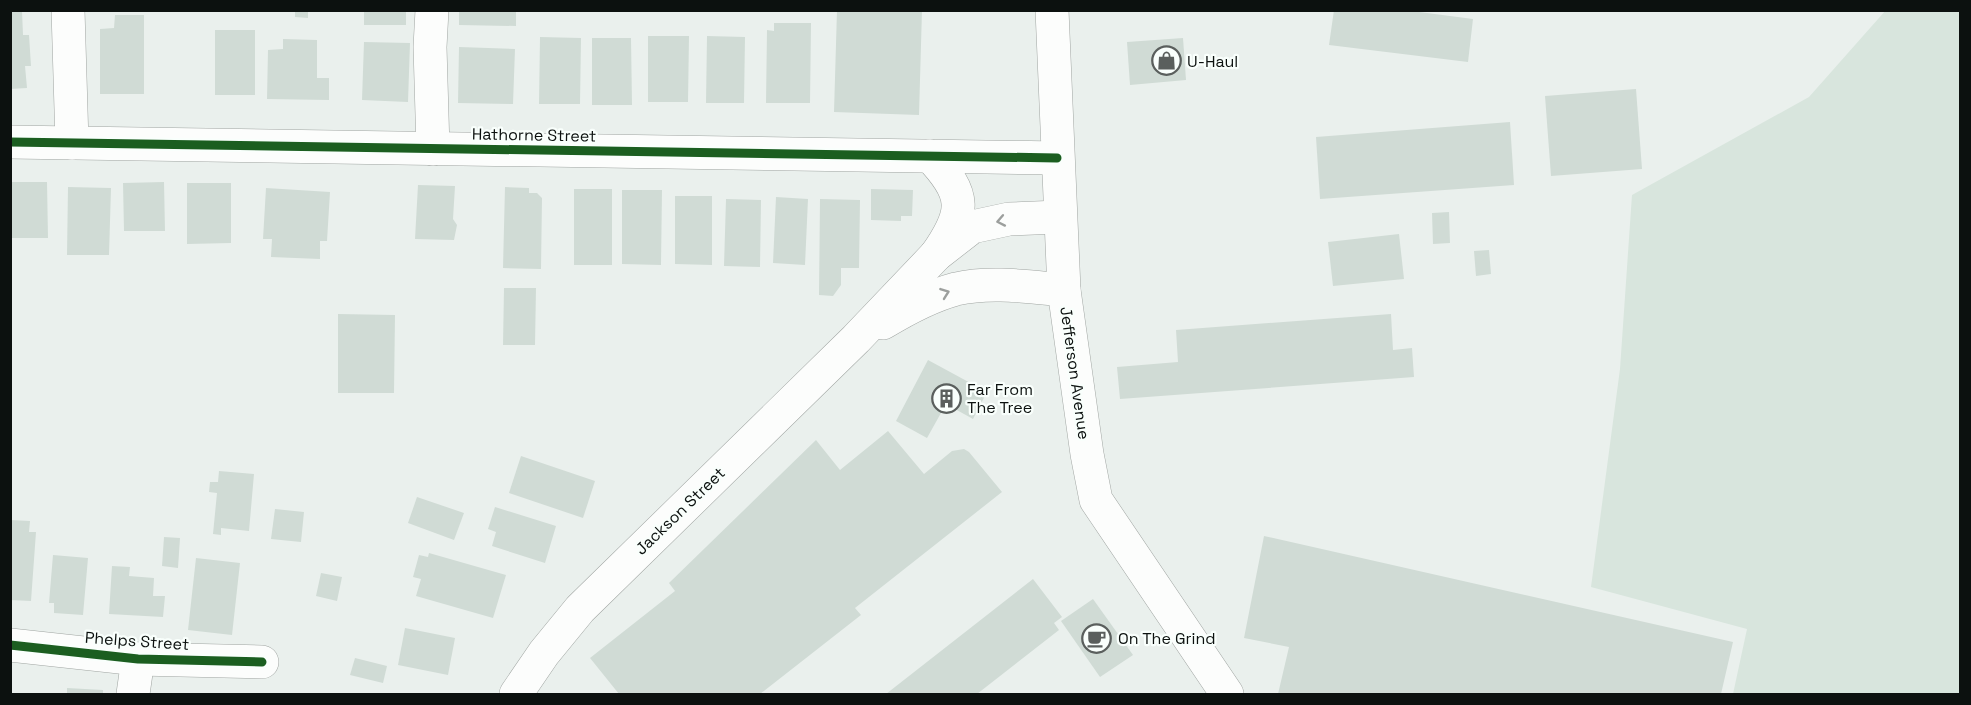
<svg xmlns="http://www.w3.org/2000/svg" width="1971" height="705" font-family="'Space Grotesk',sans-serif">
  <style>
    .built { fill: #d8e5dd }
    .building { fill: #d0dbd5 }
    .lines { fill: none; stroke-linecap: round; stroke-linejoin: round }
    .minor-casing { stroke: #a0a5a2; stroke-width: 34 }
    .secondary-casing { stroke: #a0a5a2; stroke-width: 34 }
    .minor { stroke: #fcfdfc; stroke-width: 33 }
    .secondary { stroke: #fcfdfc; stroke-width: 33 }
    .cycleway-casing { stroke: #f9fffc; stroke-width: 13 }
    .cycleway { stroke: #1b5e20; stroke-width: 9 }
    .oneway { stroke: #9c9f9d }
    .labels { text-anchor: middle; dominant-baseline: central; stroke-width: 4.5; stroke-linejoin: round; paint-order: stroke }
    .poi-label { font-size: 16px; fill: #0c110f; stroke: #f9fffc; text-anchor: start }
    .street-label { font-size: 16px; fill: #0c110f; stroke: #f9fffc }
  </style>
  <rect width="100%" height="100%" fill="#eaf0ed"/>
  <polygon class="built" points="1886,10 1960,11 1960,694 1733,694 1747,629 1591,587 1620,369 1632,195 1809,97"/>
  <g class="building">
    <polygon points="295,10 308,10 308,18 295,17"/>
    <rect x="364" y="10" width="42" height="15"/>
    <polygon points="459,10 516,10 516,26 459,25"/>
    <polygon points="837,10 922,10 919,115 834,112"/>
    <polygon points="1334,10 1404,10 1473,19 1468,62 1329,45"/>
    <polygon points="22,11 23,35 29,35 31,66 25,66 27,88 10,89 10,12"/>
    <polygon points="115,15 144,15 144,94 100,94 100,29 114,28"/>
    <polygon points="774,23 811,23 810,103 766,103 767,30 774,31"/>
    <rect x="215" y="30" width="40" height="65"/>
    <polygon points="648,36 689,36 688,102 648,102"/>
    <polygon points="707,36 745,37 744,103 706,103"/>
    <polygon points="540,37 581,38 580,104 539,104"/>
    <polygon points="592,38 631,38 632,105 592,105"/>
    <polygon points="1183,38 1186,80 1130,85 1127,42"/>
    <polygon points="283,39 317,40 317,78 329,78 329,100 267,99 268,50 283,49"/>
    <polygon points="364,42 410,43 408,102 362,100"/>
    <polygon points="459,47 515,49 513,104 458,103"/>
    <polygon points="1636,89 1642,169 1551,176 1545,96"/>
    <polygon points="1510,122 1514,185 1320,199 1316,137"/>
    <polygon points="10,182 47,182 48,238 10,238"/>
    <polygon points="164,182 165,231 124,231 123,183"/>
    <polygon points="187,183 231,183 231,243 187,244"/>
    <polygon points="418,185 455,186 453,219 457,225 454,240 415,239"/>
    <polygon points="68,187 111,188 109,255 67,255"/>
    <polygon points="505,187 529,188 529,193 537,193 542,198 541,269 503,268"/>
    <polygon points="266,188 330,192 327,241 320,241 320,259 271,257 272,239 263,239"/>
    <rect x="574" y="189" width="38" height="76"/>
    <polygon points="871,189 913,190 912,216 901,216 901,221 871,220"/>
    <polygon points="622,190 662,190 661,265 622,264"/>
    <polygon points="675,196 712,196 712,265 675,264"/>
    <polygon points="776,197 808,199 805,265 773,263"/>
    <polygon points="726,199 761,200 760,267 724,266"/>
    <polygon points="820,199 860,200 859,268 841,268 841,285 833,296 819,295"/>
    <polygon points="1449,212 1450,243 1433,244 1432,213"/>
    <polygon points="1399,234 1404,279 1333,286 1328,242"/>
    <polygon points="1489,250 1491,274 1476,276 1474,251"/>
    <polygon points="504,288 536,288 535,345 503,345"/>
    <polygon points="338,314 395,315 394,393 338,393"/>
    <polygon points="1391,314 1393,350 1412,348 1414,377 1120,399 1117,367 1178,362 1176,330"/>
    <polygon points="928,360 987,392 973,419 946,404 927,438 896,421"/>
    <polygon points="888,431 924,474 952,451 964,449 969,452 1002,492 855,608 861,615 760,694 619,694 590,658 675,591 669,583 816,440 840,470"/>
    <polygon points="521,456 595,481 583,518 509,493"/>
    <polygon points="219,471 254,474 249,531 221,528 221,535 213,534 217,493 209,492 210,482 218,482"/>
    <polygon points="417,497 464,513 454,540 408,523"/>
    <polygon points="495,507 556,526 545,563 492,546 496,532 488,529"/>
    <polygon points="275,509 304,512 301,542 271,539"/>
    <polygon points="10,520 30,521 29,532 36,532 31,601 10,600"/>
    <polygon points="1264,536 1733,642 1721,694 1278,694 1289,647 1244,638"/>
    <polygon points="164,537 180,538 178,568 162,566"/>
    <polygon points="429,553 506,575 493,618 416,596 421,579 413,577 419,555 428,557"/>
    <polygon points="53,555 88,558 83,615 54,613 54,603 49,603"/>
    <polygon points="196,558 240,563 232,635 188,630"/>
    <polygon points="112,566 130,567 129,576 154,578 153,596 165,596 163,617 109,614"/>
    <polygon points="321,573 342,577 337,601 316,596"/>
    <polygon points="1033,579 1062,617 1054,623 1059,630 977,694 886,694"/>
    <polygon points="1093,599 1133,655 1100,677 1061,621"/>
    <polygon points="405,628 455,638 448,675 398,665"/>
    <polygon points="355,658 387,666 383,683 350,675"/>
    <polygon points="67,688 103,690 103,694 67,694"/>
  </g>
  <g class="lines">
    <defs>
      <g id="minor">
        <polyline points="68,10 72,143"/>
        <polyline points="432,10 430,47 433,149"/>
        <polyline points="10,142 1057,158"/>
        <path d="M930,156C967,195 966,212 936,255"/>
        <polyline points="10,645 138,659 262,662"/>
        <polyline points="133,694 138,659"/>
      </g>
      <g id="secondary">
        <polyline points="1052,10 1064,290 1087,454 1096,500 1227,694"/>
        <path d="M883,323C906,309 930,296 956,289C991,281 1029,287 1064,290"/>
        <polyline points="516,694 544,653 580,609 856,339 936,255 972,227 1009,219 1059,217"/>
      </g>
    </defs>
    <use href="#minor" class="minor-casing"/>
    <use href="#secondary" class="secondary-casing"/>
    <use href="#minor" class="minor"/>
    <use href="#secondary" class="secondary"/>
    <defs>
      <g id="cycleway">
        <polyline points="10,142 1057,158"/>
        <polyline points="10,645 138,659 262,662"/>
      </g>
    </defs>
    <use href="#cycleway" class="cycleway-casing"/>
    <use href="#cycleway" class="cycleway"/>
  </g>
  <defs><path id="oneway-chevron" d="M-2-3.5L2.5 0L-2 3.5" fill="none" stroke-width="1.6" stroke-linecap="round" stroke-linejoin="round" transform="scale(1.5)"/></defs>
  <g class="oneway">
    <use href="#oneway-chevron" transform="translate(1001 221) rotate(169)"/>
    <use href="#oneway-chevron" transform="translate(945 293) rotate(-20)"/>
  </g>
  <defs>
    <symbol id="shop-ring" viewBox="-11 -11 22 22"><circle r="9.5" fill="#f9fffc" stroke="#5a5f5d" stroke-width="1.5"/><path d="M-5-2.5h2.3a2.7 3.5 0 0 1 5.4 0H5L5.5 6h-11ZM-1.5-2.5h3a1.5 2.3 0 0 0-3 0Z" fill="#5a5f5d"/></symbol>
    <symbol id="building-ring" viewBox="-11 -11 22 22"><circle r="9.5" fill="#f9fffc" stroke="#5a5f5d" stroke-width="1.5"/><path d="M-4-6H4V6H1V3H-1V6H-4ZM-2.5-4.3h1.7v1.8h-1.7ZM.8-4.3h1.7v1.8H.8ZM-2.5-1h1.7V.8h-1.7ZM.8-1h1.7V.8H.8Z" fill="#5a5f5d"/></symbol>
    <symbol id="cafe-ring" viewBox="-11 -11 22 22"><circle r="9.5" fill="#f9fffc" stroke="#5a5f5d" stroke-width="1.5"/><path d="M-5.5-4.5H6V0H3Q3 3.5 0 3.5H-2.5Q-5.5 3.5-5.5 0ZM3-3.2v2h1.7v-2ZM-6 4.5H4V6H-6Z" fill="#5a5f5d"/></symbol>
  </defs>
  <g fill-rule="evenodd">
    <use href="#shop-ring" x="1150" y="44" width="33" height="33"/>
    <use href="#building-ring" x="930" y="382" width="33" height="33"/>
    <use href="#cafe-ring" x="1080" y="622" width="33" height="33"/>
  </g>
  <g class="labels">
    <g class="poi-label">
      <text x="1187" y="61">U-Haul</text>
      <text x="967" y="389">Far From<tspan x="967" dy="18">The Tree</tspan></text>
      <text x="1118" y="638">On The Grind</text>
    </g>
    <g class="street-label">
      <text transform="translate(534 135) rotate(1)">Hathorne Street</text>
      <text transform="translate(1075 373) rotate(82)">Jefferson Avenue</text>
      <text transform="translate(680 511) rotate(-44)">Jackson Street</text>
      <text transform="translate(137 641) rotate(4)">Phelps Street</text>
    </g>
  </g>
  <rect width="1971" height="705" fill="none" stroke="#0c110f" stroke-width="24"/>
</svg>
